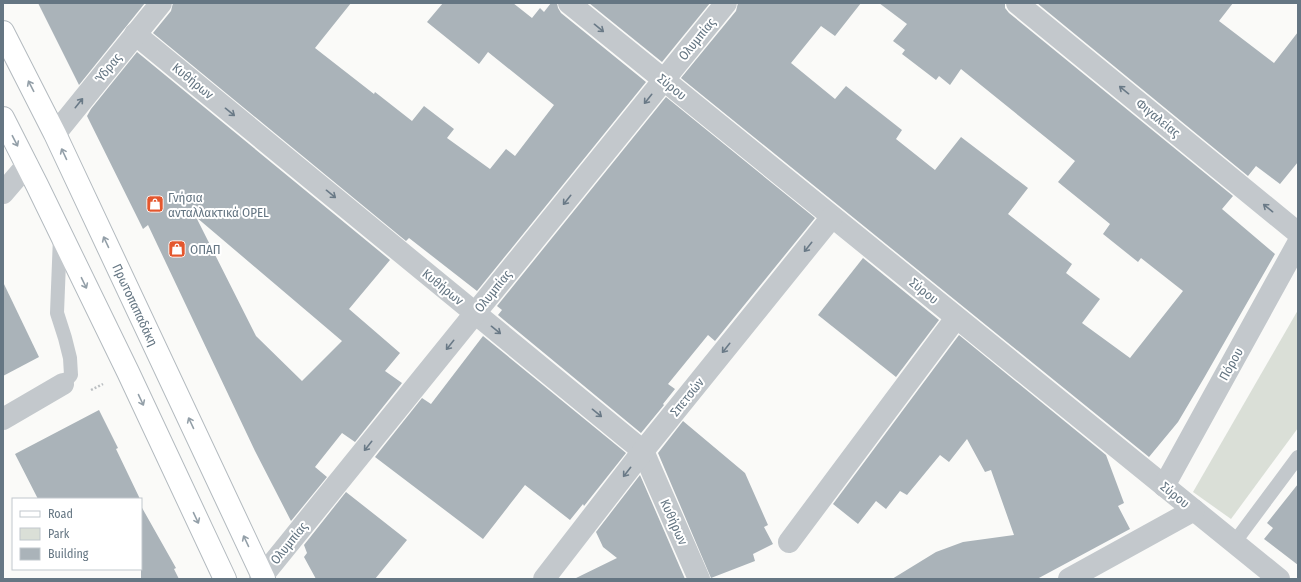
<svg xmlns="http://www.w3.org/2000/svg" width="1301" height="582" font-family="'Fira Sans Condensed',sans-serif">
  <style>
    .green { fill: #dadfd7 }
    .building { fill: #aab3b9; fill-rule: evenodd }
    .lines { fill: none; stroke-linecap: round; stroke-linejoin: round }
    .secondary-casing { stroke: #b3babf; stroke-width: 24 }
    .path { stroke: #bbbfc2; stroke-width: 2.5; stroke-dasharray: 2 2; stroke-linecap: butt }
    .lane { stroke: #c3c8cc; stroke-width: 14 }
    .street { stroke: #c3c8cc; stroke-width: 22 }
    .secondary { stroke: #fff; stroke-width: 22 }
    .oneway { stroke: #6a7a87 }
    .oneway2 { stroke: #939fa8 }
    .labels { text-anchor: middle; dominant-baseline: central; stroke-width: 4; stroke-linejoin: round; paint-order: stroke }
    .street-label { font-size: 13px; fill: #657683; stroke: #fff }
    .poi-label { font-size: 13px; fill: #657683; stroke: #fff; text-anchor: start }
  </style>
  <rect width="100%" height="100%" fill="#fafaf8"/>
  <polygon class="green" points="1298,310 1298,428 1231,519 1193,492"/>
  <g class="building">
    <polygon points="38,3 145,3 79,85"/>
    <polygon points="173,3 351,3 315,48 374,94 375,92 412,121 424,106 454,129 447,138 490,169 506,149 515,156 554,105 488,52 479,64 427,22 443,3 513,3 532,18 540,8 544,12 551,3 557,3 558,8 561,13 646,82 477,291 409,238 406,241 153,33 171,11"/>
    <polygon points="589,3 710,3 662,62"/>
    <polygon points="738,3 861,3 835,36 821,26 791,63 835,99 846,86 902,130 896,139 935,170 961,137 1028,188 1008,214 1072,264 1066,273 1100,299 1082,323 1130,358 1183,291 1141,258 1138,262 1103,234 1110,224 1058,182 1075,161 961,69 950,85 939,76 936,80 902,54 905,50 893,41 907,24 879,3 1005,3 1005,8 1009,13 1233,196 1222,209 1275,254 1204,378 1178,422 1149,457 681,78 736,11"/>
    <polygon points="1037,3 1233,3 1219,21 1274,63 1298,32 1298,162 1280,184 1256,166 1248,176"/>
    <path d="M137,52L390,260L349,309L400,353L385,371L402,383L355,442L342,433L315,467L327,477L291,521L255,451L148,225L143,229L87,116L91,109ZM196,217L342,341L302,381L256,336Z"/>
    <polygon points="666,97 815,218 715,341 708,335 668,384 675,389 663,404 664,405 641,433 498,315 502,310 497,306"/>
    <polygon points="863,258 939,320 896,377 818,315"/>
    <polygon points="3,282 39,357 3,376"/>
    <polygon points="959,335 1106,455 1124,503 1118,506 1130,529 1037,579 892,579 936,552 963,542 1014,535 991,470 985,472 967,439 949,462 940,455 907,495 900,491 886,509 876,501 858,524 833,504"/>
    <polygon points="483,336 626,453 584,506 583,504 570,520 525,485 483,539 375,457 422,398 431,404"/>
    <polygon points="99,410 118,448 116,449 140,499 38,499 15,454"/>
    <polygon points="683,421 745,473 768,525 764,527 773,544 753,554 755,561 711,578 658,453"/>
    <polygon points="640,475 685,579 574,579 617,558 603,547 596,532"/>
    <polygon points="1298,484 1298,565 1264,539 1273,528 1267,523"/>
    <polygon points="346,492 407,540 375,579 316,579 304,557 307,553 304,545"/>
    <polygon points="141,506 176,568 174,569 179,579 141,579"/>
  </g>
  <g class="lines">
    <defs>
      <g id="secondary">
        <polyline points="3,32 55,134 264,579"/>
        <polyline points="3,118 37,185 128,372 225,579"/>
      </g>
    </defs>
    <use href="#secondary" class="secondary-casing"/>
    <polyline class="path" points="91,390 103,384"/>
    <g class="lane">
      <polyline points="60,237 57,313 65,338 70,358 71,375 63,384"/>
      <polyline points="1234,543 1298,457"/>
    </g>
    <g class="street">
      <polyline points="569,3 1279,579"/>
      <polyline points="1017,3 1298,233"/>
      <polyline points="135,34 643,451 699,579"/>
      <polyline points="55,134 161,3"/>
      <polyline points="3,193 27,165"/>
      <polyline points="3,419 63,384"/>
      <polyline points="1164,486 1298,243"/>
      <polyline points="789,542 956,318"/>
      <polyline points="260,579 726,3"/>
      <polyline points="544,579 643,451 832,217"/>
      <polyline points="1069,579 1194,510"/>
    </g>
    <use href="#secondary" class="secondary"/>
  </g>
  <defs><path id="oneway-shaft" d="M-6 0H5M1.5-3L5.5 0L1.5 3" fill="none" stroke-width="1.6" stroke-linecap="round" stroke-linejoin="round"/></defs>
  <g class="oneway">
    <use href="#oneway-shaft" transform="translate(599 28) rotate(39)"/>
    <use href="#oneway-shaft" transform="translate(1124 90) rotate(-141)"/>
    <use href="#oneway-shaft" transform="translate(648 99) rotate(129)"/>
    <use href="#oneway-shaft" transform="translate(79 103) rotate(-51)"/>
    <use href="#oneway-shaft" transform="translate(230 112) rotate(39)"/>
    <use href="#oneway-shaft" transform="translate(331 194) rotate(39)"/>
    <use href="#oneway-shaft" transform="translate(567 200) rotate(129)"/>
    <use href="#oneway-shaft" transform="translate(1268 208) rotate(-141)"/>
    <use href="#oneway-shaft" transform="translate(808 247) rotate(129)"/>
    <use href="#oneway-shaft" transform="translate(496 330) rotate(39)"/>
    <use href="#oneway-shaft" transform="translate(450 345) rotate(129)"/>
    <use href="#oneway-shaft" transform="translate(726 348) rotate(129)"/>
    <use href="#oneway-shaft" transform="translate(597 413) rotate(39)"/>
    <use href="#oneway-shaft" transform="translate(368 446) rotate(129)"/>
    <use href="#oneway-shaft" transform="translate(627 472) rotate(128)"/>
  </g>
  <g class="oneway2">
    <use href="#oneway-shaft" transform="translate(31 86) rotate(-117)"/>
    <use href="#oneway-shaft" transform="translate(15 141) rotate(63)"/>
    <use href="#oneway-shaft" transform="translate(64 154) rotate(-115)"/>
    <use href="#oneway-shaft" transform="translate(106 242) rotate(-115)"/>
    <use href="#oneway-shaft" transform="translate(84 283) rotate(64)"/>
    <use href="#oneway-shaft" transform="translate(141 400) rotate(65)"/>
    <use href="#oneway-shaft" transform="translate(191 423) rotate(-115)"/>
    <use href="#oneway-shaft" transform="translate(196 518) rotate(65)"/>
    <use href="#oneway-shaft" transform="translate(246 541) rotate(-115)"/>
  </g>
  <defs>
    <symbol id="shop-square" viewBox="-11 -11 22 22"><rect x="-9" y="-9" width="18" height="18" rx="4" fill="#e4572e" stroke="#fff"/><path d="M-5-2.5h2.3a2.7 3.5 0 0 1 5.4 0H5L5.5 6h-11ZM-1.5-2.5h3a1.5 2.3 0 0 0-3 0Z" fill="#fff"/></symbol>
  </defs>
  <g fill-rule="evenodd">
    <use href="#shop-square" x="145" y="194" width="20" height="20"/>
    <use href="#shop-square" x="167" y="239" width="20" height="20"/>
  </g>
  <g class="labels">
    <g class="street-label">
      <text transform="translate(697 39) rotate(-51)">Ολυμπίας</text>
      <text transform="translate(108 68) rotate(-51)">Ύδρας</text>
      <text transform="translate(193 81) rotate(39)">Κυθήρων</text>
      <text transform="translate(672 87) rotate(39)">Σύρου</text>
      <text transform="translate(1158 118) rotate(39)">Φιγαλείας</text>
      <text transform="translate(443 287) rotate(39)">Κυθήρων</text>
      <text transform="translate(493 291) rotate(-51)">Ολυμπίας</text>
      <text transform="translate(924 291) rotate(39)">Σύρου</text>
      <text transform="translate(135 305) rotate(65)">Πρωτοπαπαδάκη</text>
      <text transform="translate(1231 364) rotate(-61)">Πόρου</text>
      <text transform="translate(687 397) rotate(-51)">Σπετσών</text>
      <text transform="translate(1175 495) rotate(39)">Σύρου</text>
      <text transform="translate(674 522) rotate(66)">Κυθήρων</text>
      <text transform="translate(289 543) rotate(-51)">Ολυμπίας</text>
    </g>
    <g class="poi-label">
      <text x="168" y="197">Γνήσια<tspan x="168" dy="15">ανταλλακτικά OPEL</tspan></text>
      <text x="190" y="249">ΟΠΑΠ</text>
    </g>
  </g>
  <rect width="1301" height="582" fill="none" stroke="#657683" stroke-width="8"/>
  <rect x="12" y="498" width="130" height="72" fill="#ffffff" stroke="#c1c8cd"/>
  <rect x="20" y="511" width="20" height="6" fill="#ffffff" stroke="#c1c8cd"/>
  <text x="48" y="518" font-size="12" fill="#657683">Road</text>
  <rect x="20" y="528" width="20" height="12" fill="#dadfd7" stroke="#c1c8cd"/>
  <text x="48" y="538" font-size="12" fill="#657683">Park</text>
  <rect x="20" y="548" width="20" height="12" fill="#aab3b9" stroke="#c1c8cd"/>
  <text x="48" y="558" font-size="12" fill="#657683">Building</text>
</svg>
